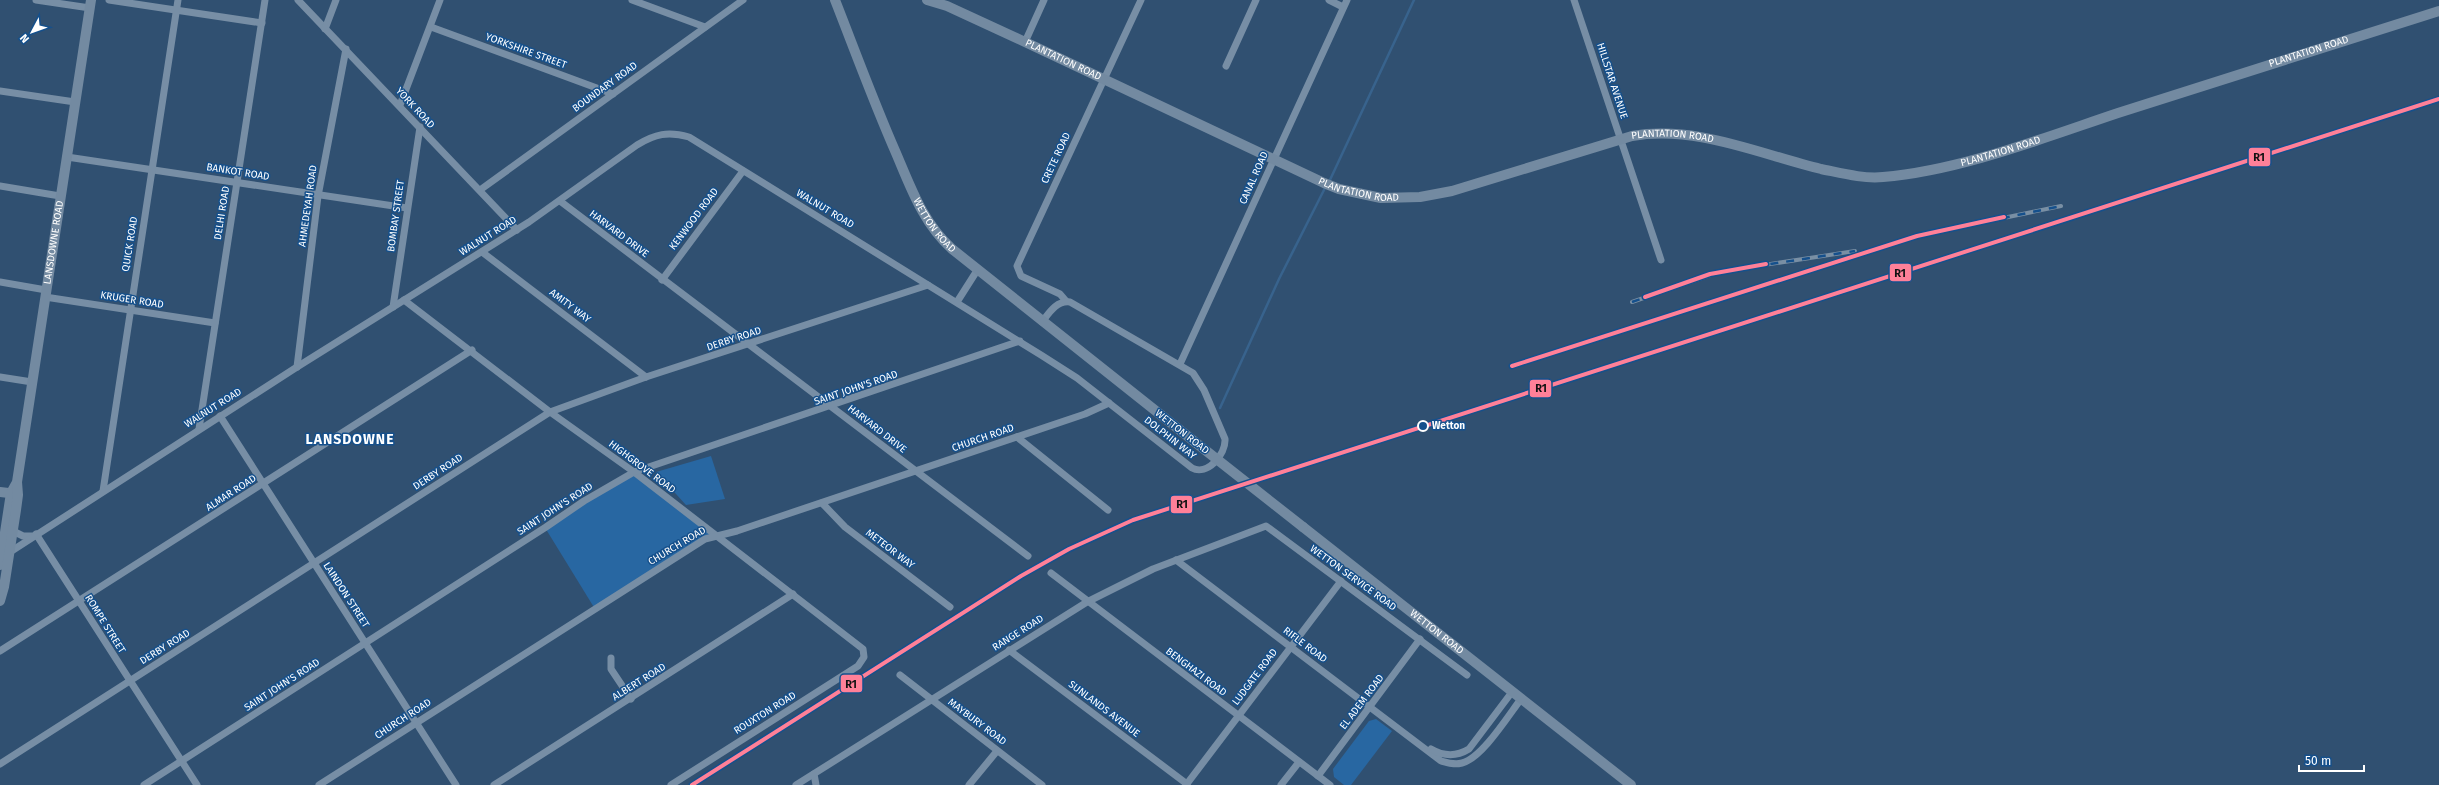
<svg xmlns="http://www.w3.org/2000/svg" width="2439" height="785" font-family="'Fira Sans',sans-serif">
  <style>
    .green { fill: #2867a2 }
    .lines { fill: none; stroke-linecap: round; stroke-linejoin: round }
    .stream { stroke: #38638d; stroke-width: 2.5 }
    .street { stroke: #778ea5; stroke-width: 7 }
    .secondary { stroke: #738aa1; stroke-width: 10 }
    .rail-casing { stroke: #798fa4; stroke-width: 4 }
    .rail { stroke: #15508c; stroke-width: 2.5; stroke-dasharray: 8; stroke-linecap: butt }
    .secondary-bridge { stroke: #738aa1; stroke-width: 10 }
    .rail-1-casing { stroke: #15508c; stroke-width: 7 }
    .rail-1 { stroke: #ff8098; stroke-width: 4 }
    .stop-dot { fill: #15508c; stroke: #fff; stroke-width: 2 }
    .labels { text-anchor: middle; dominant-baseline: central; stroke-width: 3; stroke-linejoin: round; paint-order: stroke }
    .street-label { font-size: 10px; fill: #fff; stroke: #15508c }
    .stop-label { font-size: 10px; font-weight: bold; fill: #fff; stroke: #15508c; text-anchor: start }
    .district-label { font-size: 14px; font-weight: bold; letter-spacing: 1px; fill: #fff; stroke: #15508c }
    .line-badge { stroke: #15508c; stroke-width: 1.5 }
    .pale-badge-label { font-size: 11px; text-anchor: middle; font-weight: bold; fill: #111 }
  </style>
  <rect width="100%" height="100%" fill="#305071"/>
  <g class="green">
    <polygon points="711,456 725,499 686,505 656,472"/>
    <polygon points="632,470 715,535 595,609 544,526"/>
    <polygon points="1376,719 1392,731 1351,785 1344,785 1334,777 1333,769 1369,721"/>
  </g>
  <g class="lines">
    <g class="stream">
      <polyline points="1329,182 1414,0"/>
      <polyline points="1220,408 1279,279 1326,186"/>
    </g>
    <g class="street">
      <polyline points="36,0 90,8"/>
      <polyline points="109,0 262,23"/>
      <polyline points="298,0 517,230"/>
      <polyline points="632,0 705,27"/>
      <polyline points="1329,0 1343,7"/>
      <polyline points="1574,0 1661,260"/>
      <polyline points="431,27 613,94"/>
      <polyline points="325,29 336,0"/>
      <polyline points="1025,42 1044,0"/>
      <polyline points="1226,66 1256,0"/>
      <polyline points="0,91 75,102"/>
      <polyline points="400,105 440,0"/>
      <polyline points="67,157 407,208"/>
      <polyline points="0,186 60,196"/>
      <polyline points="480,190 743,0"/>
      <polyline points="560,201 1028,556"/>
      <polyline points="482,252 646,377"/>
      <polyline points="662,280 743,171"/>
      <polyline points="0,282 46,290"/>
      <polyline points="45,297 215,323"/>
      <polyline points="404,300 550,412 634,472 863,649 864,657 858,666 671,785"/>
      <polyline points="1066,301 1060,294 1021,276 1017,266 1141,0"/>
      <polyline points="957,302 978,269"/>
      <polyline points="393,307 420,127"/>
      <polyline points="1180,364 1347,0"/>
      <polyline points="297,367 318,196 346,49"/>
      <polyline points="0,377 32,382"/>
      <polyline points="220,416 456,785"/>
      <polyline points="199,429 265,0"/>
      <polyline points="1017,437 1108,510"/>
      <polyline points="103,491 178,0"/>
      <polyline points="822,503 845,527 950,607"/>
      <polyline points="13,531 23,536 32,536"/>
      <polyline points="36,534 197,785"/>
      <path d="M10,552L297,367L529,222L637,145C655,134 668,131 689,137L1041,355L1077,378L1192,468C1207,476 1226,455 1225,439L1204,390L1193,373L1070,302C1057,300 1049,313 1042,322"/>
      <path d="M1176,560L1441,761C1448,763 1454,765 1462,763C1482,758 1508,716 1521,699"/>
      <polyline points="1051,573 1330,785"/>
      <polyline points="1009,650 1187,784"/>
      <polyline points="0,651 472,350"/>
      <polyline points="611,658 611,669 631,699"/>
      <polyline points="900,675 1042,785"/>
      <path d="M1431,749C1443,756 1456,757 1469,749L1512,692"/>
      <polyline points="0,764 550,412 646,377 928,285"/>
      <polyline points="814,774 816,785"/>
      <polyline points="1318,776 1420,639"/>
      <polyline points="144,785 546,527 584,501 634,472 1020,341"/>
      <polyline points="319,785 705,539 737,531 1085,414 1109,403"/>
      <polyline points="494,785 793,594"/>
      <polyline points="796,785 1087,602 1153,569 1266,526 1467,675"/>
      <polyline points="969,785 997,751"/>
      <polyline points="1186,785 1341,581"/>
      <polyline points="1281,785 1299,762"/>
    </g>
    <g class="secondary">
      <path id="s1" d="M835,0C855,51 874,103 896,153C911,188 923,223 952,249L1195,442"/>
      <path id="s2" d="M927,0L947,6L1025,42L1324,183L1339,189L1381,198L1420,197L1452,191L1632,136C1697,125 1759,154 1821,169C1841,173 1863,179 1883,177C1959,171 2046,137 2118,113C2225,78 2332,44 2439,11"/>
      <polyline points="0,492 17,494"/>
      <path id="s3" d="M1303,527L1631,785"/>
      <polyline points="0,565 11,493 16,484"/>
      <path id="s4" d="M0,601L4,587L16,510L18,495L17,482L91,0"/>
    </g>
    <defs>
      <g id="rail">
        <polyline points="1632,302 1719,272 1855,251"/>
        <polyline points="1512,366 1917,236 2061,206"/>
      </g>
    </defs>
    <use href="#rail" class="rail-casing"/>
    <use href="#rail" class="rail"/>
    <polyline class="secondary-bridge" points="1195,442 1303,527"/>
    <defs>
      <g id="rail-1">
        <polyline points="1645,297 1710,274 1766,264"/>
        <polyline points="1512,366 1917,236 2004,217"/>
        <polyline points="692,785 1021,576 1069,549 1133,520 2439,99"/>
      </g>
    </defs>
    <use href="#rail-1" class="rail-1-casing"/>
    <use href="#rail-1" class="rail-1"/>
  </g>
  <circle class="stop-dot" cx="1423" cy="426" r="5"/>
  <g class="labels">
    <g class="street-label">
      <text transform="translate(526 51) rotate(20)">YORKSHIRE STREET</text>
      <text stroke="none"><textPath href="#s2" startOffset="1457">PLANTATION ROAD</textPath></text>
      <text stroke="none"><textPath href="#s2" startOffset="149">PLANTATION ROAD</textPath></text>
      <text transform="translate(1612 81) rotate(72)">HILLSTAR AVENUE</text>
      <text transform="translate(605 87) rotate(-36)">BOUNDARY ROAD</text>
      <text transform="translate(415 108) rotate(47)">YORK ROAD</text>
      <text stroke="none"><textPath href="#s2" startOffset="797">PLANTATION ROAD</textPath></text>
      <text stroke="none"><textPath href="#s2" startOffset="1133">PLANTATION ROAD</textPath></text>
      <text transform="translate(1056 158) rotate(-65)">CRETE ROAD</text>
      <text transform="translate(238 172) rotate(9)">BANKOT ROAD</text>
      <text transform="translate(1254 178) rotate(-66)">CANAL ROAD</text>
      <text stroke="none"><textPath href="#s2" startOffset="473">PLANTATION ROAD</textPath></text>
      <text transform="translate(308 206) rotate(-82)">AHMEDEYAH ROAD</text>
      <text transform="translate(825 209) rotate(31)">WALNUT ROAD</text>
      <text transform="translate(222 213) rotate(-81)">DELHI ROAD</text>
      <text transform="translate(396 216) rotate(-82)">BOMBAY STREET</text>
      <text transform="translate(694 219) rotate(-53)">KENWOOD ROAD</text>
      <text stroke="none"><textPath href="#s1" startOffset="247">WETTON ROAD</textPath></text>
      <text transform="translate(619 234) rotate(37)">HARVARD DRIVE</text>
      <text transform="translate(488 236) rotate(-32)">WALNUT ROAD</text>
      <text stroke="none"><textPath href="#s4" startOffset="363">LANSDOWNE ROAD</textPath></text>
      <text transform="translate(130 244) rotate(-81)">QUICK ROAD</text>
      <text transform="translate(132 300) rotate(9)">KRUGER ROAD</text>
      <text transform="translate(570 306) rotate(37)">AMITY WAY</text>
      <text transform="translate(734 339) rotate(-18)">DERBY ROAD</text>
      <text transform="translate(856 388) rotate(-19)">SAINT JOHN'S ROAD</text>
      <text transform="translate(213 408) rotate(-32)">WALNUT ROAD</text>
      <text transform="translate(877 429) rotate(38)">HARVARD DRIVE</text>
      <text transform="translate(1182 432) rotate(38)">WETTON ROAD</text>
      <text transform="translate(983 438) rotate(-19)">CHURCH ROAD</text>
      <text transform="translate(1170 438) rotate(38)">DOLPHIN WAY</text>
      <text transform="translate(642 467) rotate(37)">HIGHGROVE ROAD</text>
      <text transform="translate(438 472) rotate(-33)">DERBY ROAD</text>
      <text transform="translate(231 493) rotate(-33)">ALMAR ROAD</text>
      <text transform="translate(555 509) rotate(-33)">SAINT JOHN'S ROAD</text>
      <text transform="translate(677 546) rotate(-31)">CHURCH ROAD</text>
      <text transform="translate(890 549) rotate(37)">METEOR WAY</text>
      <text transform="translate(1353 578) rotate(36)">WETTON SERVICE ROAD</text>
      <text transform="translate(346 595) rotate(57)">LAINDON STREET</text>
      <text transform="translate(105 624) rotate(58)">ROMPE STREET</text>
      <text transform="translate(1018 633) rotate(-32)">RANGE ROAD</text>
      <text stroke="none"><textPath href="#s3" startOffset="170">WETTON ROAD</textPath></text>
      <text transform="translate(1305 645) rotate(37)">RIFLE ROAD</text>
      <text transform="translate(165 647) rotate(-32)">DERBY ROAD</text>
      <text transform="translate(1196 672) rotate(37)">BENGHAZI ROAD</text>
      <text transform="translate(1255 677) rotate(-53)">LUDGATE ROAD</text>
      <text transform="translate(639 682) rotate(-32)">ALBERT ROAD</text>
      <text transform="translate(282 685) rotate(-33)">SAINT JOHN'S ROAD</text>
      <text transform="translate(1362 702) rotate(-53)">EL ADEM ROAD</text>
      <text transform="translate(1104 709) rotate(37)">SUNLANDS AVENUE</text>
      <text transform="translate(765 713) rotate(-32)">ROUXTON ROAD</text>
      <text transform="translate(403 719) rotate(-33)">CHURCH ROAD</text>
      <text transform="translate(977 722) rotate(37)">MAYBURY ROAD</text>
    </g>
    <g class="stop-label">
      <text x="1432" y="426">Wetton</text>
    </g>
    <g class="district-label">
      <text x="350" y="439">LANSDOWNE</text>
    </g>
  </g>
  <g class="line-badge">
    <rect x="2248" y="147" width="23" height="20" rx="4" fill="#ff8098"/>
    <rect x="1889" y="263" width="23" height="19" rx="4" fill="#ff8098"/>
    <rect x="1529" y="379" width="23" height="19" rx="4" fill="#ff8098"/>
    <rect x="1170" y="495" width="23" height="19" rx="4" fill="#ff8098"/>
    <rect x="840" y="674" width="23" height="19" rx="4" fill="#ff8098"/>
  </g>
  <g class="pale-badge-label">
    <text x="2259" y="161">R1</text>
    <text x="1900" y="277">R1</text>
    <text x="1541" y="392">R1</text>
    <text x="1182" y="508">R1</text>
    <text x="851" y="688">R1</text>
  </g>
  <g transform="translate(32 32) rotate(229)" stroke="#15508c" stroke-width="3" paint-order="stroke">
  <path d="M0-3L7 15L0 10L-7 15Z" fill="#ffffff"/>
  <text y="-6" font-size="11" font-weight="bold" text-anchor="middle" fill="#ffffff">N</text>
  </g>
  <path d="M2299 765v6h65v-6" fill="none" stroke="#ffffff" stroke-width="2"/>
  <text x="2305" y="765" font-size="12" fill="#ffffff" stroke="#15508c" stroke-width="3" paint-order="stroke">50 m</text>
</svg>
